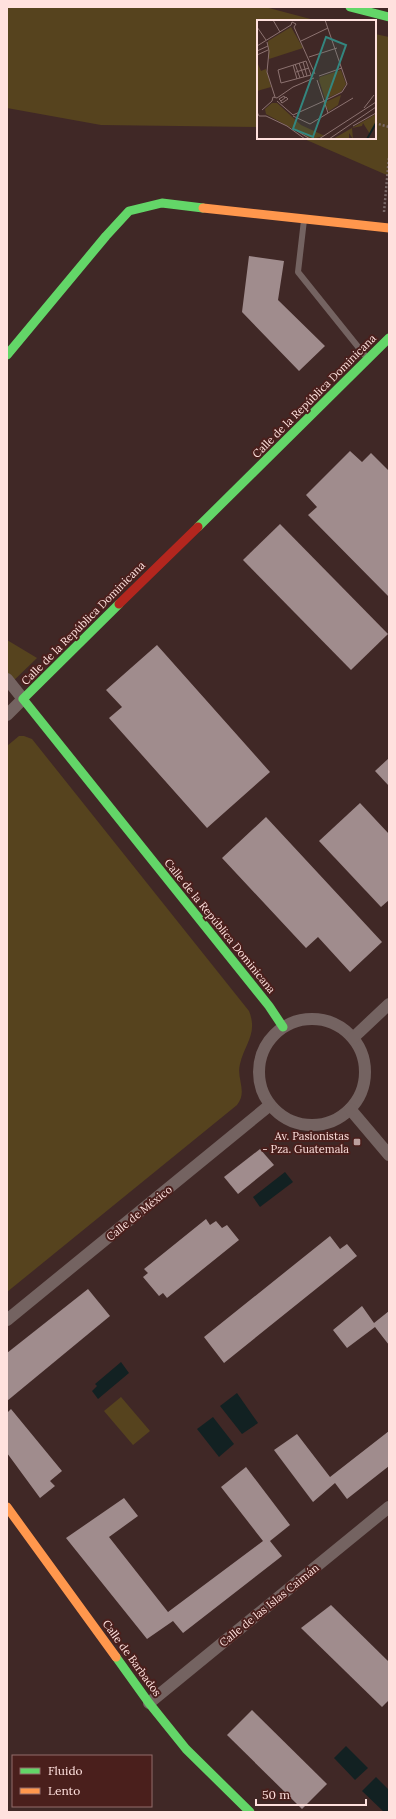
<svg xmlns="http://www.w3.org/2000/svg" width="396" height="1819" font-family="Lora,serif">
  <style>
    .green { fill: #56431e }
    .water { fill: #122122 }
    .building { fill: #a08c8d }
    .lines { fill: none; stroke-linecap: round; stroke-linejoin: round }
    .path { stroke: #796867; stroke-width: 2.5; stroke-dasharray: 2 2; stroke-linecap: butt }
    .lane { stroke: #746361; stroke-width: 6 }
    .street { stroke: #746361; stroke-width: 12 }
    .fast { stroke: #63d668; stroke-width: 9 }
    .slow { stroke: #ff974d; stroke-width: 9 }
    .jam { stroke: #b3261e; stroke-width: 9 }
    .poi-dot { fill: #bca09e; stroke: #4a1f1c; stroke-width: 1.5 }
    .labels { text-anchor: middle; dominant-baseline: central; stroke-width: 4; stroke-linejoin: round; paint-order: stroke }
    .street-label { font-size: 11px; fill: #ffe1de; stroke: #4a1f1c }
    .poi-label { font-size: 11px; fill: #ffe1de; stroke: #4a1f1c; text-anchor: end }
    .inset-river { fill: none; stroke: #122122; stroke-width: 2 }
    .inset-road { fill: none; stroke: #8c7270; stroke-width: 1 }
    .view { fill: #33867f; fill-opacity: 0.15; stroke: #33867f; stroke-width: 2 }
    .inset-edge { fill: none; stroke: #ffe1de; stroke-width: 2 }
  </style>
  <rect width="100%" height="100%" fill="#402826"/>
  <g class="green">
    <polygon points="7,7 265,7 318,21 258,21 258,127 101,125 7,108"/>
    <polygon points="375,34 389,37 389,176 302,138 375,138"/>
    <polygon points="7,640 37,658 7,687"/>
    <path d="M19,736H24L32,739L249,1011C258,1034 245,1043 240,1064C236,1079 248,1091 237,1105L7,1292V746Z"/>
    <polygon points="121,1397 150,1431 133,1445 104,1411"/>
  </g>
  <g class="water">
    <polygon points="285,1172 293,1182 260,1207 253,1197"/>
    <polygon points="121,1362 129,1373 98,1399 92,1391 97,1386 95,1384"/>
    <polygon points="237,1393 258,1423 242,1434 220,1406"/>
    <polygon points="213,1417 234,1444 219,1457 197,1429"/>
    <polygon points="346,1746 368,1768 355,1780 334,1758"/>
    <polygon points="376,1777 389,1790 389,1812 384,1812 362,1791"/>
  </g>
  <g class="building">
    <polygon points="249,256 284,261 278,300 325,346 299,371 242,312"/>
    <polygon points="350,451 362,462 371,453 389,471 389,597 308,515 317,507 306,495"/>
    <polygon points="280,524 388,634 351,670 243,560"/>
    <polygon points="157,645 270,772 207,828 109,718 122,707 106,690"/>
    <polygon points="389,758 389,786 375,771"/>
    <polygon points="360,803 389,834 389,900 381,907 319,841"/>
    <polygon points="266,817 382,942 350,972 318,937 306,948 222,858"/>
    <polygon points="260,1149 274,1165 238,1194 224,1177"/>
    <polygon points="206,1219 210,1225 216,1221 222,1228 227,1225 239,1240 167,1298 163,1293 159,1296 143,1277 148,1273 144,1269"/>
    <polygon points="330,1236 340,1249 347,1244 357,1256 224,1363 204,1337"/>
    <polygon points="88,1289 110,1316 7,1401 7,1353"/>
    <polygon points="362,1306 374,1323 389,1311 389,1345 375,1327 347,1348 333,1330"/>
    <polygon points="11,1409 62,1471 50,1481 55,1486 40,1498 7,1453 7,1413"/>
    <polygon points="389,1431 389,1466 347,1499 335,1483 313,1502 274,1450 297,1434 330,1477"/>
    <polygon points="246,1467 290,1525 270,1541 282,1556 183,1633 173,1621 147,1639 66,1538 124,1498 138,1516 109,1537 168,1612 263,1541 221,1487"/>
    <polygon points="331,1605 389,1662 389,1700 382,1707 301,1628"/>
    <polygon points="252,1710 327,1784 302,1809 227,1735"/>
  </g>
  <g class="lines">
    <g class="path">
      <polyline points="375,123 389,127"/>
      <polyline points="384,212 389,157"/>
    </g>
    <polyline class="lane" points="304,220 298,272 367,358"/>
    <g class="street">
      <polyline points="7,679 23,699 7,715"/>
      <circle cx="312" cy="1072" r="53"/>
      <polyline points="353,1038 389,1004"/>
      <polyline points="350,1109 389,1155"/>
      <polyline points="7,1320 270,1105"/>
      <polyline points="149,1703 389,1507"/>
    </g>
    <g class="fast">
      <polyline points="350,7 389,17"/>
      <polyline points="7,355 106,236 129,211 162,203 203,208"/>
      <polyline points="198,527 389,338"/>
      <polyline points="119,604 23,699 269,1006 283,1027"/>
      <polyline points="116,1657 149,1703 186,1749 250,1812"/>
    </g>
    <g class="slow">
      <polyline points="203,208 389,228"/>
      <polyline points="7,1507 116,1657"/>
    </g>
    <polyline class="jam" points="119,604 198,527"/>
  </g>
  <rect class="poi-dot" x="353" y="1138" width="8" height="8" rx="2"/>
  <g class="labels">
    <g class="street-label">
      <text transform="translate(314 396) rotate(-45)">Calle de la República Dominicana</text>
      <text transform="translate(83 623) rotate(-45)">Calle de la República Dominicana</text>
      <text transform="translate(220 926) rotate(51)">Calle de la República Dominicana</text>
      <text transform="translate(139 1213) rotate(-39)">Calle de México</text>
      <text transform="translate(269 1605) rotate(-39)">Calle de las Islas Caimán</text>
      <text transform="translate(132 1658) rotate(54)">Calle de Barbados</text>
    </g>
    <g class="poi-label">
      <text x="349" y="1136">Av. Pasionistas<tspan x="349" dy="13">- Pza. Guatemala</tspan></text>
    </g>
  </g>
  <g transform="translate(257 20)">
    <rect width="119" height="119" fill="#402826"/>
    <path d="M34,7L46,28L12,39L11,21ZM0,42L4,51L9,49L14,67L0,71ZM84,50L89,64L84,72L68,79L62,60L63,57ZM84,75L81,85L72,91L66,83ZM15,83H20L44,105L68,116L54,119L9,94L8,89ZM119,94V102L113,114L106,103L105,106L95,108L96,119L92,113V119H76Z" fill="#56431e"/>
    <path class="inset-river" d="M110,119L119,103"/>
    <path class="inset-road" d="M16,0L23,12M68,0L90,64L85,72L67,81L71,93M0,7L9,20M37,7L58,54M44,21L71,8M10,22L12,31L10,52L18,77M0,26L34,5L35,2L39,4L37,7M0,31L11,26M0,35L11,30M52,37L80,28M49,41L54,55L24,63L21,50ZM46,42L50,56M42,43L47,57M119,43V70M38,44L43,58M36,45L40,59M39,52L52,48M62,56L85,48M20,81L36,95L67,81L60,60M24,81L29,77L31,79L25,83L24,82V81L22,79L27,76L28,78M107,88L117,75M5,90L15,81L16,77L20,78L36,67L57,58M0,92L2,96H9L30,106L48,119M36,96L53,104L96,78M96,106L119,93M40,111L53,119M62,119L119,82M72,119L119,87"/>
    <path class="view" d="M69,17L89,25L56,117L36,109Z"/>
    <rect width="119" height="119" class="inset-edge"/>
  </g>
  <rect width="396" height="1819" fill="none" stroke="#ffe1de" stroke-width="16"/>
  <rect x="12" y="1755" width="140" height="52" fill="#4a1f1c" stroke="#926d6a"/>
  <rect x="20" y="1768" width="20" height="6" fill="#63d668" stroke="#926d6a"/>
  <text x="48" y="1775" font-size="12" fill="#ffe1de">Fluido</text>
  <rect x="20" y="1788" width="20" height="6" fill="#ff974d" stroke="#926d6a"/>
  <text x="48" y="1795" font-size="12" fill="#ffe1de">Lento</text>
  <path d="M256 1799v6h110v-6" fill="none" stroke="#ffe1de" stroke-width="2"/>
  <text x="262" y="1799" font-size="12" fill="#ffe1de" stroke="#4a1f1c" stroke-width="3" paint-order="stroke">50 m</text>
</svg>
